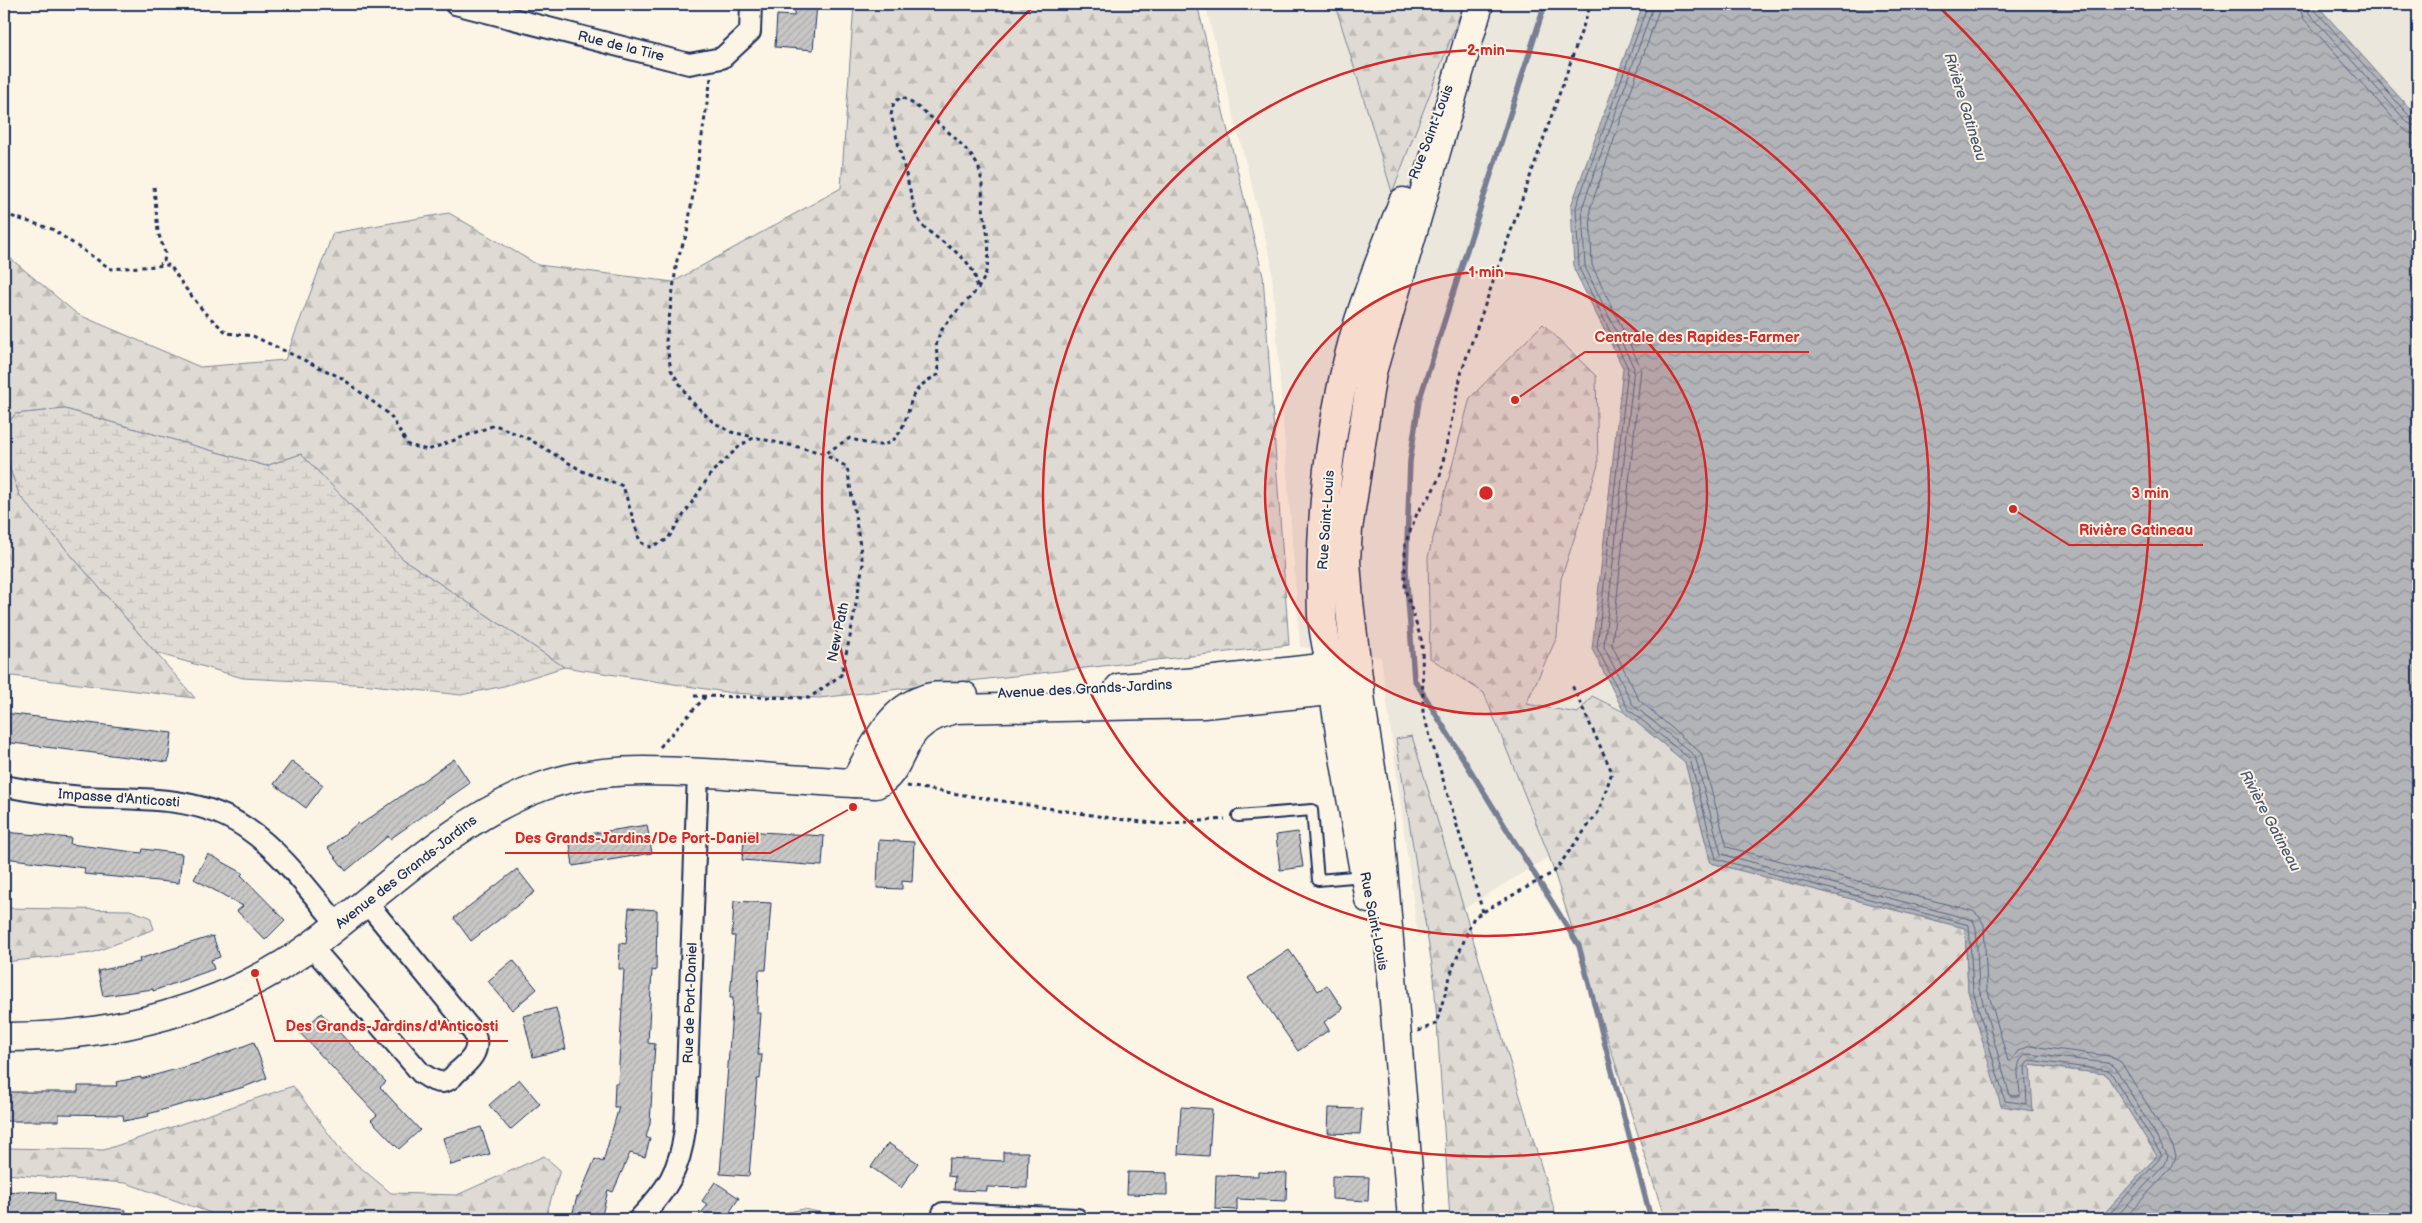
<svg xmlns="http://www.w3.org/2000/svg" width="2422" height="1223" font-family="'Balsamiq Sans',sans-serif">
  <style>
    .built { fill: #ece7dc }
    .forest { fill: url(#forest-firs); stroke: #7d8599 }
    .wetland { fill: url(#wetland-marsh); stroke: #7d8599 }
    .water { fill: url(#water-waves); stroke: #767f94 }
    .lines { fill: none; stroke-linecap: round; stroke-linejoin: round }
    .shore { stroke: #576482; stroke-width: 1 }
    .stream { stroke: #767f94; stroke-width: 5.5 }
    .building { fill: url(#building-hatch); stroke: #1b2f5e }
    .lane-casing { stroke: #1b2f5e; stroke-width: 14 }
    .street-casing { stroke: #1b2f5e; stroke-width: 24 }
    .secondary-casing { stroke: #1b2f5e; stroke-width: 31 }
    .path { stroke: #1b2f5e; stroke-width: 3; stroke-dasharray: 4 4; stroke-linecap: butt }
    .lane { stroke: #fcf5e5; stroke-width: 10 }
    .street { stroke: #fcf5e5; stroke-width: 20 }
    .secondary { stroke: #fcf5e5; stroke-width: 28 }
    .ring { fill: none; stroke: #d62828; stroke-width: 2.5 }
    .labels { text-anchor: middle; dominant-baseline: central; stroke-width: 4; stroke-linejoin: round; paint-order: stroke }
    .street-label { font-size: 14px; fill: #1b2f5e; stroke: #fcf5e5 }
    .water-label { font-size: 15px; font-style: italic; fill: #485779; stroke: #fcf5e5 }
    .centre { fill: #d62828; stroke: #fcf5e5; stroke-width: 2.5 }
    .ring-label { font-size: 15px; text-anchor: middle; font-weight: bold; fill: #d62828; stroke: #fcf5e5; stroke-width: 4; stroke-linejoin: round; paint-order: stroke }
    .leader { fill: none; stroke: #d62828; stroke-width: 2 }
    .callout-dot { fill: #d62828; stroke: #fcf5e5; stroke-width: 2 }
    .callout-label { font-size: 15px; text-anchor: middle; font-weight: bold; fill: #d62828; stroke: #fcf5e5; stroke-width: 4; stroke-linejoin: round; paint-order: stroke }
  </style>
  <defs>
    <pattern id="forest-firs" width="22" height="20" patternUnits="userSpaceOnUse" patternTransform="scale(1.25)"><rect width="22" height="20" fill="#dfdbd4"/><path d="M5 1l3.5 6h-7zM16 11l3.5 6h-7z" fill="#bfbcb8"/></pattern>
    <pattern id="wetland-marsh" width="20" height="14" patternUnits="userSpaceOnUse" patternTransform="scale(1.25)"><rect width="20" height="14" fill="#dfdbd4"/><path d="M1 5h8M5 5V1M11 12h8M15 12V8" fill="none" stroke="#bfbcb8"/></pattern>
    <pattern id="water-waves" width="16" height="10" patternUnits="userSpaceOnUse" patternTransform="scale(1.25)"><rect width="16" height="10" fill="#b2b4b8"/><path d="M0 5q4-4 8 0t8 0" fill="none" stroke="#909399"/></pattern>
    <pattern id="building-hatch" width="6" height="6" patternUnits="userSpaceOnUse" patternTransform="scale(1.25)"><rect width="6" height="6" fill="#c8c7c6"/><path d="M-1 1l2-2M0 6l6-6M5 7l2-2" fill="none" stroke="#ababac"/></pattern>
  </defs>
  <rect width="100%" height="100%" fill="#fcf5e5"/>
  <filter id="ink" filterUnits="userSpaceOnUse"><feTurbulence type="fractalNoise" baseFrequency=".02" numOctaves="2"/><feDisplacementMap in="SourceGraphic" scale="10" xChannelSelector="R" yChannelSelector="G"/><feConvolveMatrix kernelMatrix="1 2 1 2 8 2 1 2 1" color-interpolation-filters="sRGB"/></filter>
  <g filter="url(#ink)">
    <polygon class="built" points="1205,4 2418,4 2418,299 1725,500 1552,855 1418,937 1381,657 1300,647 1271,261"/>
    <g class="forest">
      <polygon points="854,4 1197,4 1263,276 1289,645 819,698 732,693 564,667 403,559 301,454 266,466 65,409 15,414 4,430 4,253 77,314 200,367 285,360 333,233 449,213 538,265 673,282 841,188"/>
      <polygon points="1335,4 1464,4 1392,193 1392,192"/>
      <polygon points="1543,324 1596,376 1598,465 1561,579 1557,637 1526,704 1578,713 1592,696 1624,712 1685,762 1711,863 1965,928 1968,991 2030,1065 2106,1074 2157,1156 2099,1219 1665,1219 1548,853 1484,693 1430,658 1428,557 1470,398"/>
      <polygon points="4,453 20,496 195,698 4,675"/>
      <polygon points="1412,736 1557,1219 1450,1219 1434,978 1396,739"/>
      <polygon points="4,908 130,910 150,917 154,929 92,953 4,962"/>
      <polygon points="293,1086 343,1153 391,1193 457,1195 544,1156 560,1170 545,1219 218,1219 211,1213 126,1183 4,1174 4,1148 104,1150"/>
      <polygon points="804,1209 852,1219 853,1219 767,1219 768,1216"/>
    </g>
    <polygon class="wetland" points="65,409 266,466 301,454 403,559 564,667 504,686 461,695 372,685 243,678 156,653 20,496 4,453 4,430 15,414"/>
    <polygon class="water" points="1643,4 2316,4 2418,118 2418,1219 2099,1219 2157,1156 2106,1074 2030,1065 2033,1111 2001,1106 1968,991 1965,928 1711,863 1685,762 1624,712 1592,649 1623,368 1574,269 1571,206"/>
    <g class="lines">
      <g class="shore">
        <polyline points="1648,4 1576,207 1579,268 1628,368 1597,648 1628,709 1690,759 1716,859 1969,925 1973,990 2005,1101 2027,1104 2025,1066 2029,1060 2110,1071 2162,1156 2105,1219"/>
        <path d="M1654,4L1582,208L1585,267L1634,368L1604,647L1633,705L1695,756L1721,854L1973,920L1976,928L1979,989L2010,1096H2020C2020,1082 2012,1060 2028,1054L2108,1063L2115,1067L2168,1156L2165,1164L2114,1219"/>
        <polyline points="1661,4 1590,209 1592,265 1641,368 1612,645 1639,700 1701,753 1727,847 1973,911 1979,916 1984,925 1987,988 2008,1061 2011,1061 2018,1051 2030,1046 2109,1056 2121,1062 2173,1146 2176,1156 2172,1167 2124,1219"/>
        <polyline points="2299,4 2303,18 2402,128 2409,133 2418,135"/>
        <polyline points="2306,4 2309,13 2408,123 2418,127"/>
        <polyline points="2312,4 2314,9 2412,119 2418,121"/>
      </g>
      <polyline class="stream" points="1545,4 1419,401 1410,461 1406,571 1414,679 1579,946 1651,1219"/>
    </g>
    <g class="building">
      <polygon points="795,4 817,4 813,50 775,47 777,15 794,16"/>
      <polygon points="4,713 172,733 168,762 4,742"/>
      <polygon points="454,759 470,783 390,839 388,836 346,871 328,848 358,823 360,825"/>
      <polygon points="292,761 323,785 306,808 274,784"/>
      <polygon points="647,825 652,853 573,866 569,837"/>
      <polygon points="745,831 824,836 822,866 742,860"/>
      <polygon points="4,832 71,838 70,844 142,853 143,849 182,854 179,883 84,874 85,868 4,858"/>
      <polygon points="1298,832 1303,867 1280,870 1276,835"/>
      <polygon points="879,840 914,842 912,882 902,881 902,889 877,888"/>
      <polygon points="208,854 243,873 241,875 285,920 265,940 237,911 243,906 194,879"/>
      <polygon points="517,869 535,892 471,941 454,918"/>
      <polygon points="734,901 771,903 766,970 759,970 757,1013 761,1013 758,1055 762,1055 760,1079 757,1079 749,1176 720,1174 733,998 730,998 735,936 732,936"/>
      <polygon points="629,908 657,910 656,971 652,970 648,1043 655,1044 650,1123 646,1137 650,1139 645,1157 630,1153 613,1192 608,1190 601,1219 571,1219 577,1197 579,1197 595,1159 603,1162 619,1107 614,1107 615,1083 618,1083 624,969 619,969 620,943 626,944"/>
      <polygon points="213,936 220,957 211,960 214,969 153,991 153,989 103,996 98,971 140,962 139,959"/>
      <polygon points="1289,950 1318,991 1327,985 1343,1009 1324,1022 1329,1030 1298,1051 1248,978"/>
      <polygon points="513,960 537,989 512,1010 488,981"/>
      <polygon points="556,1008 566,1049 533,1057 523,1016"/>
      <polygon points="321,1013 386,1082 380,1087 420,1130 399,1149 371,1120 377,1115 300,1033"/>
      <polygon points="254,1042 267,1078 244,1087 148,1114 149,1116 124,1121 123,1115 59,1114 59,1121 4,1121 4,1092 78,1092 78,1086 117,1086 116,1082 141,1077 141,1079 202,1062"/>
      <polygon points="519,1079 540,1104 510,1130 489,1105"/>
      <polygon points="1181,1107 1212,1109 1209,1156 1178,1154"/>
      <polygon points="1329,1108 1362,1109 1360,1134 1328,1133"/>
      <polygon points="481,1127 490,1154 451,1165 443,1138"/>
      <polygon points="888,1143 918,1163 901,1188 871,1167"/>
      <polygon points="1003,1152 1028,1152 1027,1188 987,1187 987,1191 954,1190 955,1177 948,1176 949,1158 1003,1161"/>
      <polygon points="1128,1172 1167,1173 1167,1195 1127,1194"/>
      <polygon points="1258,1172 1287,1173 1286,1201 1237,1199 1237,1210 1215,1209 1216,1175 1258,1176"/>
      <polygon points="1332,1176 1369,1177 1368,1201 1332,1199"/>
      <polygon points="715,1182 739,1198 725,1219 696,1219 708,1205 702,1201"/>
      <polygon points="21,1191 55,1193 55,1201 126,1210 125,1219 4,1219 4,1192"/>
    </g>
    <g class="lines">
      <defs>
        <polyline id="lane" points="1238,816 1312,810 1318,880 1364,876"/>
        <g id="street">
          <polyline points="455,4 689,64 722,58 750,32 751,4"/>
          <path d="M4,786C30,791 57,795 83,797C139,800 197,794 246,828C283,853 309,891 338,925"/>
          <path d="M311,946L421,1073C428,1077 435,1083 443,1082C449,1081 453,1077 456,1073C469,1062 482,1051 474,1033L366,902"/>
          <polyline points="943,1213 1077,1219"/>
          <path d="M639,1219C667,1190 680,1170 685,1129L698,773"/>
        </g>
        <g id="secondary">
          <polyline points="1119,688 1197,682 1348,665"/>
          <path d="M854,783C871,754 887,712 922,700C935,694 950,697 964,696"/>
          <path d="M1369,899C1355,821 1341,745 1330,667C1328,650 1323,632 1322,615C1319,522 1329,427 1354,337C1367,291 1386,247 1403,202"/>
          <path d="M4,1037C110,1038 226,1009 312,945C386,890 454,819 541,787C599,765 664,771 724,774C775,778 825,782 876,784C898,775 901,743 917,728C928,717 941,713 955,709L1203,704L1360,688"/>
          <polyline points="1412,1219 1379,819 1362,711 1349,602 1346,561 1348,529 1372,372 1479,4"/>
        </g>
      </defs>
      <use href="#lane" class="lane-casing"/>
      <use href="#street" class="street-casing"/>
      <use href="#secondary" class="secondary-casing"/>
      <g class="path">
        <polyline points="711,78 687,233 677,260 666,341 671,370 690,400 713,422 731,432 754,437"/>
        <polyline points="154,187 158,232 165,253 164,262 159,264"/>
        <path d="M4,214L52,229L111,269L170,265L183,285L205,313L227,333L253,336L342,378L390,415L408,445L428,450L495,425L529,439L584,472L623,486L640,542L649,547L667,540L712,472L741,445L755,437C778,444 801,446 824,454L850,438C884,451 897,448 908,412C910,406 911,399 914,394C920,385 929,379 938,375C941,362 933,350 938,338C947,314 974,300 984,278C992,258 988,234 984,214C981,199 984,184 979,169C972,148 922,108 902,97L894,102L891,115L916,214C918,218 920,224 924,227C940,243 980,261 976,288"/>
        <polyline points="694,696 809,698 841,675 850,637 863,564 847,467 824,454"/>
        <polyline points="660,747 705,697"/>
        <polyline points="907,786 1117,819 1161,824 1225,819"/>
        <polyline points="1483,912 1423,713 1422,642 1405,589 1405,544 1418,511 1430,496 1440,476 1462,370 1591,4"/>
        <polyline points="1418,1031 1436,1024 1453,967 1474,917 1554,872 1599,811 1612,772 1571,683"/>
      </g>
      <use href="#lane" class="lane"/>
      <use href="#street" class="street"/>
      <use href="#secondary" class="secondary"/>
    </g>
  </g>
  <circle cx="1486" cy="493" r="221" fill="#d62828" fill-opacity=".12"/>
  <g class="ring">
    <circle cx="1486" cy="493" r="221"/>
    <circle cx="1486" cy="493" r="443"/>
    <path d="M1939 7A664 664 0 1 1 1033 7"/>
  </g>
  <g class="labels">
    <g class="street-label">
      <text transform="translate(621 46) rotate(14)">Rue de la Tire</text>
      <text transform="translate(1431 132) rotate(-69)">Rue Saint-Louis</text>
      <text transform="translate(1326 520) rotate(-86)">Rue Saint-Louis</text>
      <text transform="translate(838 632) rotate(-78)">New Path</text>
      <text transform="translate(1085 689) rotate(-3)">Avenue des Grands-Jardins</text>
      <text transform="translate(119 798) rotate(4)">Impasse d'Anticosti</text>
      <text transform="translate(406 872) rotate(-38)">Avenue des Grands-Jardins</text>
      <text transform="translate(1374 921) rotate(79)">Rue Saint-Louis</text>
      <text transform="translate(690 1003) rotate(-88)">Rue de Port-Daniel</text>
    </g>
    <g class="water-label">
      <text transform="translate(1965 107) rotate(73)">Rivière Gatineau</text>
      <text transform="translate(2270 821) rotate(62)">Rivière Gatineau</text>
    </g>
  </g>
  <circle cx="1486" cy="493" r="8" class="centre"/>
  <g class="ring-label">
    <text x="1486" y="55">2 min</text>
    <text x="1486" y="277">1 min</text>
    <text x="2150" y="498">3 min</text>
  </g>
  <path class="leader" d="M1515 400L1585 352H1809M2013 509L2069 545H2203M853 807L770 853H505M255 973L275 1041H508"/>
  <g class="callout-dot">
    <circle cx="1515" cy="400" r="5"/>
    <circle cx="2013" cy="509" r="5"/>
    <circle cx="853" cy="807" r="5"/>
    <circle cx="255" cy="973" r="5"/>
  </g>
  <g class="callout-label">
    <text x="1697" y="342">Centrale des Rapides-Farmer</text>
    <text x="2136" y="535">Rivière Gatineau</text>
    <text x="637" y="843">Des Grands-Jardins/De Port-Daniel</text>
    <text x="392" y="1031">Des Grands-Jardins/d'Anticosti</text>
  </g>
  <rect width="2422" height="1223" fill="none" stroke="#fcf5e5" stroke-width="20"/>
  <rect x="10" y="10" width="2402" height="1203" fill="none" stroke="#1b2f5e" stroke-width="2" filter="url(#ink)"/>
</svg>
